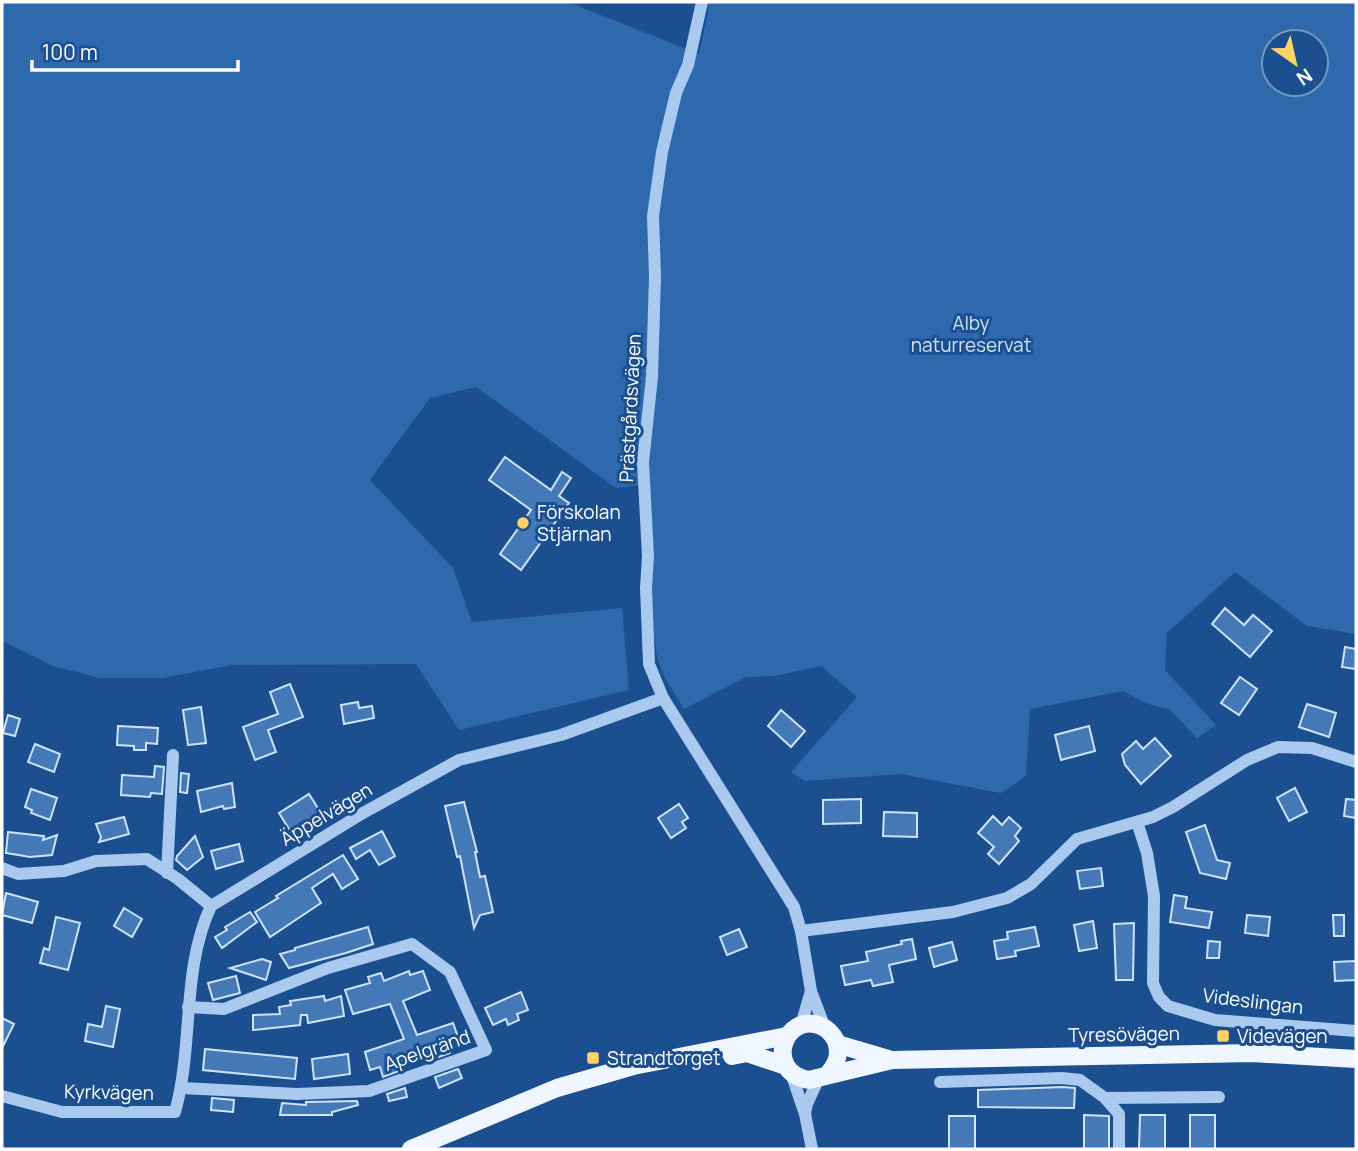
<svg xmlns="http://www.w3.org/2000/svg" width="1358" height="1151" font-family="Manrope,sans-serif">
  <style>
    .green { fill: #2e69ad; fill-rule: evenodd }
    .building { fill: #4478b7; stroke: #cfe3fa; stroke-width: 2 }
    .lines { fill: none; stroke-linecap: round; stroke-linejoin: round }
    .minor { stroke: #a9c9ee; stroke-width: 12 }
    .major { stroke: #f0f6ff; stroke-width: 18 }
    .poi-dot { fill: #ffd166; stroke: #1b4f8f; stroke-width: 2.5 }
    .labels { text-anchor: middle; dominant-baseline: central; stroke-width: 6; stroke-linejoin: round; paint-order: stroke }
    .park-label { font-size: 19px; fill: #cfe3fa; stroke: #1b4f8f }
    .street-label { font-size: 19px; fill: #fff; stroke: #1b4f8f }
    .poi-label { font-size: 19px; fill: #fff; stroke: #1b4f8f; text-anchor: start }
  </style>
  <rect width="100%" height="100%" fill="#1b4f8f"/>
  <path class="green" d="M2,2H568L699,54L708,11V2H1356V634L1307,626L1235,572L1167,633L1165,670L1216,725L1197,738L1170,710L1145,703L1123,691L1030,709L1026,776L1001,793L900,774L805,781L791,772L857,697L821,666L775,676L746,677L684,709L664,676L657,657L651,612L647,484L616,488L476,387L430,398L370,480L453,568L472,622L622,608L629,690L459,730L416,664L231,665L163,678H100L53,666L2,641ZM1274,42H1316V84H1274Z"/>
  <g class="building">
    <polygon points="505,457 551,490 562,472 571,478 559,496 569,503 521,570 500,554 531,510 489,480"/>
    <polygon points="1225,608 1244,625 1253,615 1272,631 1250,657 1212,624"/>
    <polygon points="1345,647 1356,649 1356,669 1342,667"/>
    <polygon points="1240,677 1257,689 1239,715 1221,703"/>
    <polygon points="290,684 303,717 268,730 276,752 255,760 243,727 278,714 270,692"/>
    <polygon points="358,702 359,708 372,706 374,718 344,724 341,705"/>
    <polygon points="1307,704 1336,713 1329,737 1299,727"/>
    <polygon points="201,707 206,743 188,745 183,710"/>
    <polygon points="781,710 805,731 791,747 768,726"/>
    <polygon points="8,715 20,719 15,736 3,733"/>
    <polygon points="118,726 158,728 157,744 146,743 146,750 134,750 134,746 117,745"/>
    <polygon points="1089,726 1095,751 1061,760 1055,735"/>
    <polygon points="1155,738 1171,756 1141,784 1125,765 1122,754 1136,741 1143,749"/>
    <polygon points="35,744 60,754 54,772 28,762"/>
    <polygon points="155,766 164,767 162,794 151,793 150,797 121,795 122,775 154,777"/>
    <polygon points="181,773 189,774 187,793 180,792"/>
    <polygon points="232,783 235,807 224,809 223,806 201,812 197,791"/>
    <polygon points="1295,788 1307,812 1289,821 1277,798"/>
    <polygon points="31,789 57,798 50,820 31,813 32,810 25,807"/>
    <polygon points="309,794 321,813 291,832 279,813"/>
    <polygon points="861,799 861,823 823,824 823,800"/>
    <polygon points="1346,799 1356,800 1356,818 1344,816"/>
    <polygon points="464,802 477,852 475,852 480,877 485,876 493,912 480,915 474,928 460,856 457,857 445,806"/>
    <polygon points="679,804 688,818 682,822 686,828 671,838 658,818"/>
    <polygon points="884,812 917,813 917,837 883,836"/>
    <polygon points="993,816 1002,825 1009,817 1021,828 1015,836 1019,841 999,864 988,854 994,847 978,833"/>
    <polygon points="124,817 129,834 99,842 101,837 96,824"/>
    <polygon points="1205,825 1217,860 1230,863 1226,879 1200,873 1186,832"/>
    <polygon points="382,831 395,856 379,865 370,850 356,859 350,848"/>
    <polygon points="8,832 44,836 43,840 57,835 52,855 30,857 6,853"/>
    <polygon points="195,836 203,857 187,870 176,860 177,856"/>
    <polygon points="239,844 243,861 216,869 211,851"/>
    <polygon points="343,855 358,879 342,889 333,874 312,888 321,903 270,937 255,912 278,898 276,896"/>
    <polygon points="1101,868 1103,886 1080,889 1077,871"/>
    <polygon points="6,893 38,902 32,923 2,915"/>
    <polygon points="1174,895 1187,897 1185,908 1212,912 1209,928 1170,922"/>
    <polygon points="124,908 142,919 132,937 114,926"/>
    <polygon points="250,912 257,922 222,948 215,937 227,930 225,927"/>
    <polygon points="1247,915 1270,917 1268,936 1245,933"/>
    <polygon points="1333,915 1344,915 1344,936 1334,936"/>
    <polygon points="56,917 80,923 68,970 40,963 44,948 49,950"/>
    <polygon points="1093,921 1097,948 1079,951 1074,925"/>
    <polygon points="1134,923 1133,980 1116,980 1114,924"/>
    <polygon points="368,927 373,944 346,953 289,968 280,954 295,950 295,948"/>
    <polygon points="1035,927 1039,946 1015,951 1016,956 997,959 994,941 1008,939 1007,932"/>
    <polygon points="739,929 747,947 727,955 720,937"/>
    <polygon points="912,939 916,959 889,965 893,982 873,986 871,980 845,985 841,966 868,961 866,952 902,944 901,941"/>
    <polygon points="1208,941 1220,942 1219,958 1207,958"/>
    <polygon points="952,942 957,960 934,967 929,948"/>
    <polygon points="262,959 271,962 266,980 230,968"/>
    <polygon points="1356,961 1356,980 1335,981 1334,962"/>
    <polygon points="409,971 410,975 423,971 430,990 403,1001 417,1035 453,1023 459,1040 447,1045 450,1053 439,1057 436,1048 396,1062 399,1071 383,1077 380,1067 370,1070 365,1052 404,1039 390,1004 353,1014 345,990 370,983 368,977 381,973 384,981"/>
    <polygon points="236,976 240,993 213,1000 208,983"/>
    <polygon points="521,992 528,1010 517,1014 519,1020 508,1025 506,1019 493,1025 485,1008"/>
    <polygon points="324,996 325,1001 341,996 344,1016 308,1023 307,1015 301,1015 300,1025 253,1030 253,1015 280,1014 279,1007 291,1005 290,1001"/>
    <polygon points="106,1006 120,1009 113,1047 85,1041 88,1024 102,1027"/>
    <polygon points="2,1018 14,1024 2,1048"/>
    <polygon points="205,1049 297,1058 295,1079 203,1070"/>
    <polygon points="348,1054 350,1074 314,1079 312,1059"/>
    <polygon points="458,1069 462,1078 439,1088 435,1077"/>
    <polygon points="1062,1087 1075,1088 1074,1108 978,1107 978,1090"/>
    <polygon points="405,1088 407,1097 389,1101 387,1094"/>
    <polygon points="212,1098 234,1100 233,1112 211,1110"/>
    <polygon points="357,1101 358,1105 332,1112 332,1115 280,1115 282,1103 306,1105 306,1102"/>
    <polygon points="1084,1115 1109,1116 1109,1149 1084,1149"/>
    <polygon points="1140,1115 1165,1115 1165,1149 1139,1149"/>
    <rect x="1190" y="1115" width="25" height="34"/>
    <rect x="949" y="1116" width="26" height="33"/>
  </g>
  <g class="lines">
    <g class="minor">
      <polyline points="702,2 688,65 676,93 662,152 653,216 655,276 652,377 643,462 648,556 646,588 649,664 663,698 794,907 801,931 811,991 825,1028"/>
      <polyline points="1137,822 1147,853 1154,896 1153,983 1159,997 1168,1006 1215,1020 1356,1031"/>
      <polyline points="2,868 18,874 64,871 96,861 147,859 178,879 211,906"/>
      <polyline points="167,873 173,755"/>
      <polyline points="801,931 953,912 1007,898 1031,884 1077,839 1153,817 1173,807 1247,760 1278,747 1312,748 1356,762"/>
      <polyline points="801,1025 811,991"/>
      <polyline points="791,1073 805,1114 812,1149"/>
      <polyline points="940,1082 1062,1078 1080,1080 1105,1098 1219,1097"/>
      <polyline points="182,1088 297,1094 369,1091 486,1050 450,972 412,944 328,968 224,1009 188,1007"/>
      <path d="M2,1096L62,1112H175C194,1045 181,970 211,906L363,813L459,760L561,735L663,698"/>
      <polyline points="1105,1098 1119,1114 1119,1149"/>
      <polyline points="805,1113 807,1104 818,1080"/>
    </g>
    <g class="major">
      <polyline points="837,1044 888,1059"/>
      <polyline points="732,1056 747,1053 786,1066"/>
      <path d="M826,1076C836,1066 841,1055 836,1041C833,1035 828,1029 821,1026C784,1011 763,1072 809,1080L892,1060L1252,1053L1356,1059"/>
      <polyline points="411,1149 557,1088 633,1066 787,1036"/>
    </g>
  </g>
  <g class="poi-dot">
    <circle cx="523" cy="523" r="7"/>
    <rect x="1216" y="1029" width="14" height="14" rx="3.5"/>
    <rect x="586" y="1051" width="14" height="14" rx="3.5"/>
  </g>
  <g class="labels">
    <g class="park-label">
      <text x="971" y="323">Alby<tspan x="971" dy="22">naturreservat</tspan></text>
    </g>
    <g class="street-label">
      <text transform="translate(630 408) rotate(-87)">Prästgårdsvägen</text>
      <text transform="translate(326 814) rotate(-31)">Äppelvägen</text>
      <text transform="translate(1253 1001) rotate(7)">Videslingan</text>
      <text transform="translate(1124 1034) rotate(-1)">Tyresövägen</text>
      <text transform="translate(427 1050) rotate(-19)">Apelgränd</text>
      <text transform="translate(109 1092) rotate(1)">Kyrkvägen</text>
    </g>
    <g class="poi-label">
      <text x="537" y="512">Förskolan<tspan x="537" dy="22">Stjärnan</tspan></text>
      <text x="1237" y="1036">Videvägen</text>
      <text x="607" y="1058">Strandtorget</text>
    </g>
  </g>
  <rect width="1358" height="1151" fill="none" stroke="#ffffff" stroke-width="7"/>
  <g transform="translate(1295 63) rotate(146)"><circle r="33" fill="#1b4f8f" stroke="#7695bc" stroke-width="2"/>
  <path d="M0-5L12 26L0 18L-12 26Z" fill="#ffd166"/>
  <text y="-10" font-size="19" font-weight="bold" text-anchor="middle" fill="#ffffff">N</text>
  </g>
  <path d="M32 60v10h206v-10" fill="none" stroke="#ffffff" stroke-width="3.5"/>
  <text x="42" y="60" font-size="21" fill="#ffffff" stroke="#1b4f8f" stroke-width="5" paint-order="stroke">100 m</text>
</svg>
